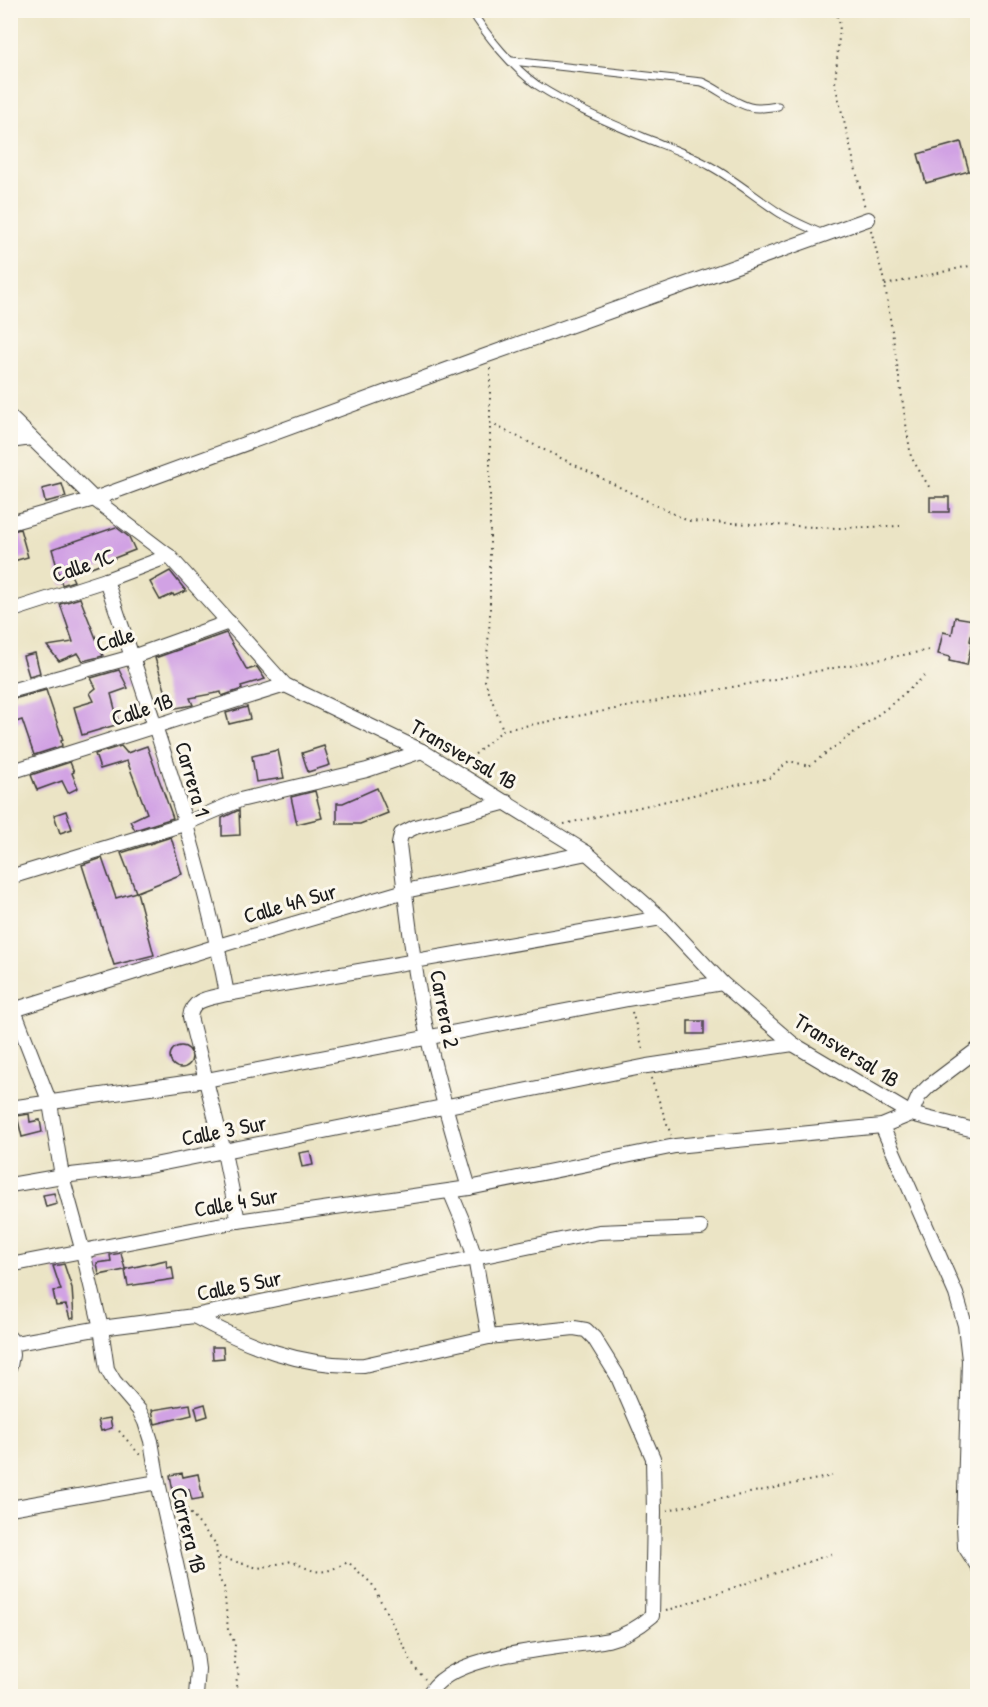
<svg xmlns="http://www.w3.org/2000/svg" width="988" height="1707" font-family="'Patrick Hand',sans-serif">
  <style>
    .building { fill: #d1a2e4 }
    .lines { fill: none; stroke-linecap: round; stroke-linejoin: round }
    .service-casing { stroke: #3b3a35; stroke-width: 9 }
    .minor-casing { stroke: #3b3a35; stroke-width: 16 }
    .path { stroke: #3b3a35; stroke-width: 2; stroke-dasharray: 1.5 4.5; stroke-linecap: butt }
    .service { stroke: #fff; stroke-width: 7 }
    .minor { stroke: #fff; stroke-width: 14 }
    .labels { text-anchor: middle; dominant-baseline: central; stroke-width: 6; stroke-linejoin: round; paint-order: stroke }
    .street-label { font-size: 22px; fill: #1c1c1c; stroke: #fbf7ec }
  </style>
  <rect width="100%" height="100%" fill="#fbf7ec"/>
  <filter id="ink" filterUnits="userSpaceOnUse"><feTurbulence type="fractalNoise" baseFrequency=".0167" numOctaves="2"/><feDisplacementMap in="SourceGraphic" scale="12" xChannelSelector="R" yChannelSelector="G"/><feConvolveMatrix kernelMatrix="1 2 1 2 8 2 1 2 1" color-interpolation-filters="sRGB"/></filter>
  <filter id="wash" filterUnits="userSpaceOnUse"><feTurbulence type="fractalNoise" baseFrequency=".008" numOctaves="4" result="noise"/><feDisplacementMap in="SourceGraphic" scale="24" xChannelSelector="R" yChannelSelector="G"/><feGaussianBlur stdDeviation="1.35" result="paint"/><feColorMatrix in="noise" values="0 0 0 0 0 0 0 0 0 0 0 0 0 0 0 0 0 1.4 0 .05"/><feComposite in="paint" operator="in"/></filter>
  <g filter="url(#wash)">
    <rect width="100%" height="100%" fill="#ebe4c5"/>
    <g id="blocks">
      <g class="building">
        <polygon points="961,142 969,171 926,183 918,154"/>
        <polygon points="62,484 66,497 45,502 42,489"/>
        <rect x="930" y="497" width="19" height="15"/>
        <polygon points="116,527 129,537 135,550 71,575 74,581 62,585 52,549"/>
        <polygon points="20,529 28,557 10,562 10,532"/>
        <polygon points="170,571 186,591 174,596 173,594 160,600 150,582"/>
        <polygon points="80,598 103,656 83,661 78,653 59,661 47,646 73,642 60,604"/>
        <polygon points="955,617 974,620 970,641 972,642 967,665 949,661 950,657 938,654 943,632 952,634"/>
        <polygon points="226,633 247,670 257,667 265,679 241,686 242,689 222,696 221,692 190,698 193,705 171,709 155,658"/>
        <polygon points="35,653 40,673 29,676 23,656"/>
        <polygon points="119,670 128,688 111,694 119,724 82,735 74,707 94,701 90,693 96,688 91,678"/>
        <polygon points="46,690 63,740 61,741 62,746 34,755 22,720 13,723 10,716 10,700"/>
        <polygon points="247,707 250,719 229,724 226,713"/>
        <polygon points="121,746 127,753 147,746 173,818 135,830 130,821 147,813 127,761 100,769 95,754"/>
        <polygon points="324,746 330,765 308,772 302,753"/>
        <polygon points="278,750 284,778 256,782 252,756"/>
        <polygon points="70,762 74,772 72,773 78,788 68,793 62,781 37,790 31,775"/>
        <polygon points="377,788 388,813 360,824 337,824 337,803 343,803"/>
        <polygon points="315,791 322,818 297,824 291,797"/>
        <polygon points="239,810 240,835 222,836 222,818"/>
        <polygon points="66,811 72,829 60,833 54,815"/>
        <polygon points="171,837 182,874 137,892 154,955 114,965 82,865 102,858 116,898 136,892 121,853"/>
        <rect x="688" y="1021" width="16" height="13"/>
        <circle cx="181" cy="1057" r="11"/>
        <polygon points="29,1114 30,1122 40,1120 42,1132 22,1137 17,1116"/>
        <polygon points="310,1151 313,1165 302,1167 299,1153"/>
        <polygon points="54,1193 57,1204 46,1207 43,1195"/>
        <polygon points="121,1253 125,1269 166,1260 167,1268 172,1267 174,1279 128,1286 125,1270 99,1275 97,1263 111,1261 110,1255"/>
        <polygon points="64,1264 72,1288 74,1318 70,1319 66,1305 56,1306 53,1291 61,1290 53,1266"/>
        <polygon points="212,1347 223,1347 224,1358 213,1359"/>
        <polygon points="190,1404 192,1415 155,1424 152,1410"/>
        <polygon points="205,1404 208,1416 198,1419 195,1407"/>
        <polygon points="110,1418 112,1428 101,1431 98,1420"/>
        <polygon points="182,1473 183,1477 198,1474 203,1498 192,1500 189,1489 173,1492 170,1475"/>
      </g>
    </g>
  </g>
  <g filter="url(#ink)">
    <use href="#blocks" fill-opacity="0" stroke="#3b3a35" stroke-width="1.5"/>
    <g class="lines">
      <defs>
        <g id="service">
          <path d="M471,10C486,35 513,68 537,85C571,107 610,123 648,139C668,147 691,155 710,166C734,179 755,197 778,212C792,221 807,227 823,234"/>
          <path d="M512,61L702,82C720,89 740,109 759,108C765,108 772,107 778,106"/>
        </g>
        <g id="minor">
          <polyline points="10,417 94,499 169,556 285,685 422,751 587,853 661,918 722,983 793,1044 911,1114"/>
          <polyline points="10,441 31,438"/>
          <polyline points="10,523 94,499 482,357 868,219"/>
          <path d="M106,580C152,716 201,853 227,994"/>
          <polyline points="10,611 106,580 169,556"/>
          <polyline points="10,691 132,657 229,622"/>
          <polyline points="10,772 285,685"/>
          <polyline points="10,877 184,824 240,800 367,770 422,751"/>
          <polyline points="10,1000 50,1103 62,1176 83,1252 101,1328 107,1369 114,1381 139,1410 145,1422 151,1441 158,1482"/>
          <polyline points="10,1011 218,946 405,891 587,853"/>
          <polyline points="10,1108 206,1080 628,999 722,983"/>
          <polyline points="911,1114 919,1096 929,1086 978,1049"/>
          <polyline points="882,1126 956,1294 965,1325 969,1360 964,1525 965,1547 978,1567"/>
          <polyline points="10,1185 62,1176 149,1166 647,1066 793,1044"/>
          <path d="M469,1188C454,1138 439,1089 428,1038C414,974 407,909 399,844L401,834L415,827L507,802"/>
          <polyline points="450,1191 463,1222 475,1258 489,1337"/>
          <path d="M238,1221L224,1152L190,1017C192,998 211,998 227,994L661,918"/>
          <polyline points="10,1265 238,1221 469,1188 675,1146 882,1126 911,1114 978,1131"/>
          <path d="M194,1316C249,1346 300,1367 364,1365L489,1337L574,1328L586,1330L594,1338L617,1375L653,1458L654,1512L652,1616C639,1627 625,1636 608,1640C564,1649 449,1651 428,1696"/>
          <polyline points="10,1338 12,1355 10,1366"/>
          <polyline points="10,1344 101,1328 194,1316 599,1232 701,1228"/>
          <polyline points="10,1508 158,1482 196,1654 198,1669 196,1696"/>
        </g>
      </defs>
      <use href="#service" class="service-casing"/>
      <use href="#minor" class="minor-casing"/>
      <g class="path">
        <polyline points="836,10 840,25 835,84 865,208"/>
        <polyline points="871,230 885,285 911,457 931,490"/>
        <polyline points="885,285 978,264"/>
        <polyline points="490,368 490,618 485,681 503,730"/>
        <polyline points="490,423 688,521 837,528 900,526"/>
        <polyline points="466,762 503,730 930,650"/>
        <polyline points="564,824 769,778 789,761 809,766 887,708 927,674"/>
        <polyline points="632,1012 644,1052"/>
        <polyline points="651,1078 671,1135"/>
        <polyline points="119,1431 140,1455"/>
        <polyline points="175,1495 216,1544 219,1579 224,1587 228,1630 235,1643 234,1661 239,1672 236,1682 237,1696"/>
        <polyline points="667,1510 832,1476"/>
        <path d="M219,1557L258,1568L292,1561C319,1575 321,1575 348,1562L372,1584L415,1668L425,1679"/>
        <polyline points="666,1611 834,1553"/>
      </g>
      <use href="#service" class="service"/>
      <use href="#minor" class="minor"/>
    </g>
  </g>
  <g class="labels">
    <g class="street-label">
      <text transform="translate(83 565) rotate(-19)">Calle 1C</text>
      <text transform="translate(115 639) rotate(-17)">Calle</text>
      <text transform="translate(142 709) rotate(-18)">Calle 1B</text>
      <text transform="translate(464 754) rotate(30)">Transversal 1B</text>
      <text transform="translate(193 779) rotate(74)">Carrera 1</text>
      <text transform="translate(290 903) rotate(-16)">Calle 4A Sur</text>
      <text transform="translate(445 1009) rotate(79)">Carrera 2</text>
      <text transform="translate(847 1050) rotate(32)">Transversal 1B</text>
      <text transform="translate(224 1130) rotate(-11)">Calle 3 Sur</text>
      <text transform="translate(236 1202) rotate(-10)">Calle 4 Sur</text>
      <text transform="translate(239 1285) rotate(-11)">Calle 5 Sur</text>
      <text transform="translate(189 1530) rotate(76)">Carrera 1B</text>
    </g>
  </g>
  <rect width="988" height="1707" fill="none" stroke="#fbf7ec" stroke-width="36"/>
</svg>
